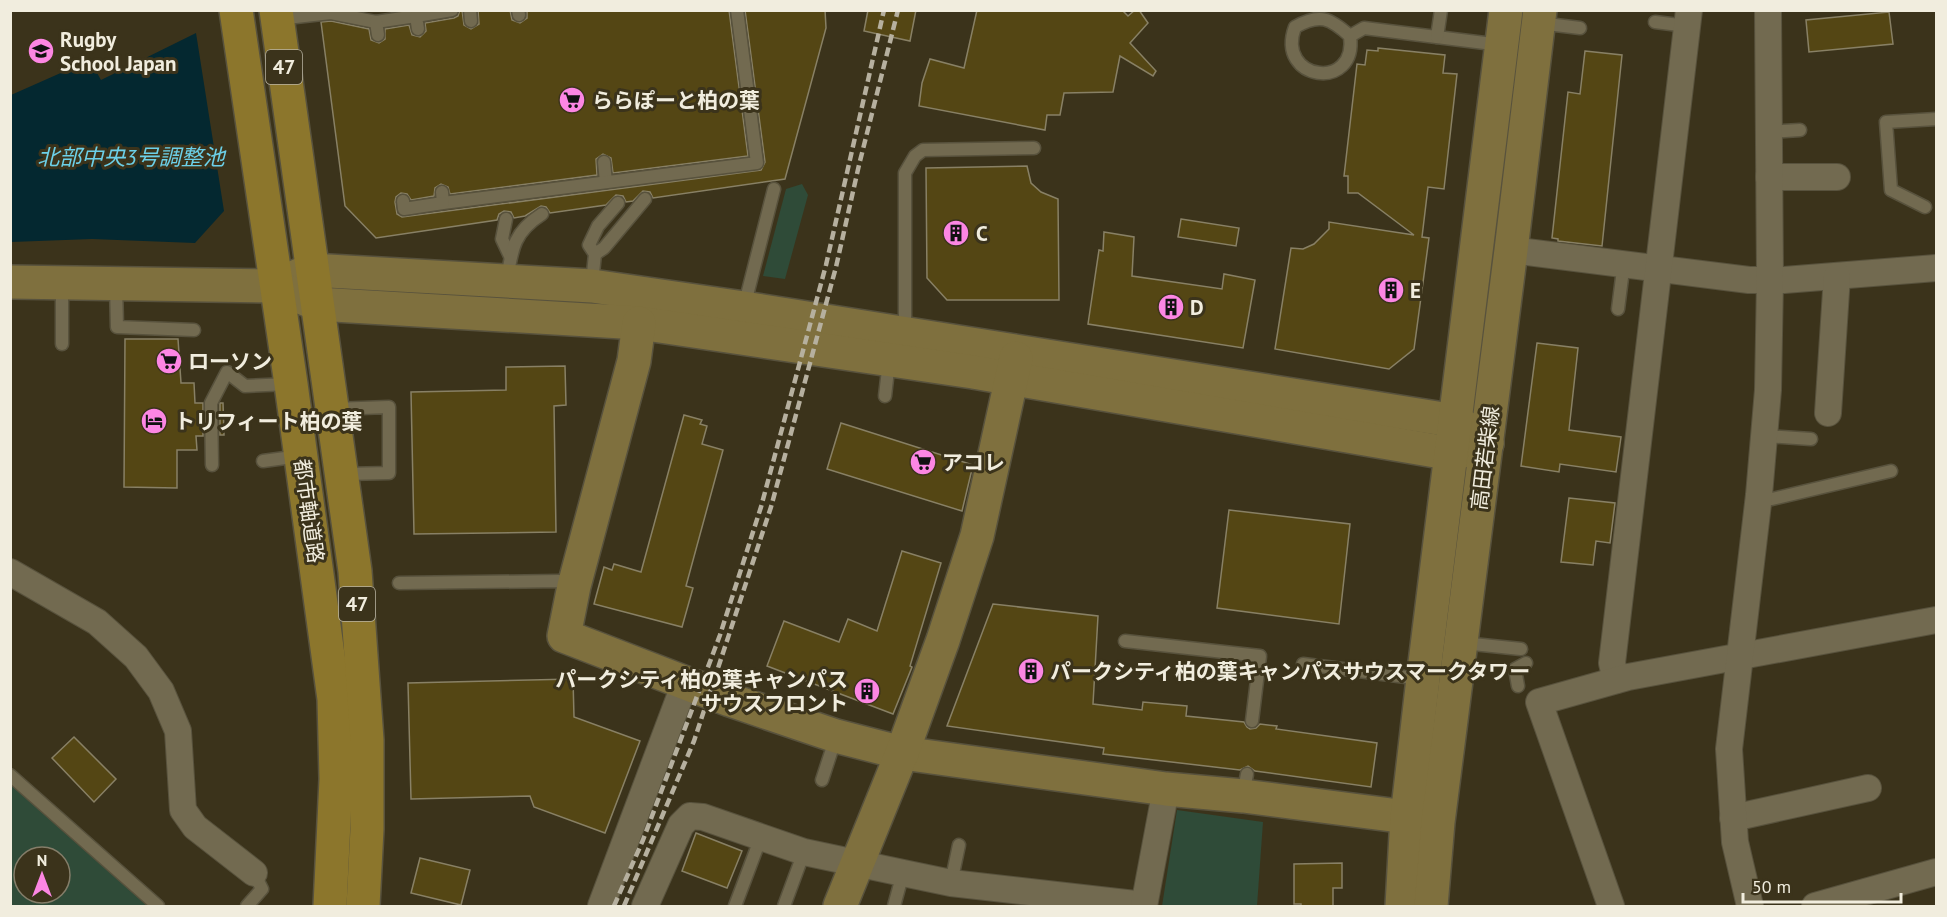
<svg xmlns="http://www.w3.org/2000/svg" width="1947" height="917" font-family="'PT Sans','Noto Sans JP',sans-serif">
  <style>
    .green { fill: #2f4b38; fill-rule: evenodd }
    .water { fill: #042830 }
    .building { fill: #544614; stroke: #888065; stroke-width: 1.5 }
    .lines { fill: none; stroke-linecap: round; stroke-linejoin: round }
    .lane-casing { stroke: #58523d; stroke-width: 15 }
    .street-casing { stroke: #58523d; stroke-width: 28 }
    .secondary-casing { stroke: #58523d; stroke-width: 36 }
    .primary-casing { stroke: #58523d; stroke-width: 36 }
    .lane { stroke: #726a50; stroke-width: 12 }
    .street { stroke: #726a50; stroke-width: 26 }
    .secondary { stroke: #7f703e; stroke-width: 33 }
    .primary { stroke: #8c762c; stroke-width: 33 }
    .rail { stroke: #b6b09f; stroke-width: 4.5; stroke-dasharray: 9 4.5; stroke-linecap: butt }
    .labels { text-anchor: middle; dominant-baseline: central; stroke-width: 6; stroke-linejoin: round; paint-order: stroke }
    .shield { fill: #3b331b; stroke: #bab5a4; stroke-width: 1.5 }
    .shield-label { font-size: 20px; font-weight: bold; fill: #f1edde }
    .poi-label { font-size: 21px; font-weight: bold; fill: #f1edde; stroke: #3b331b; text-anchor: start }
    .street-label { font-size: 21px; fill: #f1edde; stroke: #3b331b }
    .water-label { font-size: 22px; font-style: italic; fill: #6cd0e8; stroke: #3b331b }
  </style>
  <rect width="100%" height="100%" fill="#3b331b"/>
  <g class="green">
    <polygon points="802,184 808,195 785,279 763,276 786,189"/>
    <path d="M11,777L147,906H11ZM24,857H60V893H24Z"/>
    <polygon points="1177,810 1263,822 1257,906 1162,906"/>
  </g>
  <polygon class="water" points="196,33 224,211 195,243 92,239 11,242 11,95 90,60 101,80"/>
  <g class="building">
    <polygon points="460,10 462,10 464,25 471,29 479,24 478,10 510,10 512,20 520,23 527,18 527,10 729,10 748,156 613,173 611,158 603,154 596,159 597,175 450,194 448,187 441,184 435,188 434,196 411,200 407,194 401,193 396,197 395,202 397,214 402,217 761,170 765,162 745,10 825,10 826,28 785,179 653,198 650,192 643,191 633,201 626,202 623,196 616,195 606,205 550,213 546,207 541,206 525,216 514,218 511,212 504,211 499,214 497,220 376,238 345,206 321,22 331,21 369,29 371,40 379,43 385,39 385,29 409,25 412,35 420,37 426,31 425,23 454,18 458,16"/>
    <polygon points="868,10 916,10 910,41 864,31"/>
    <polygon points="977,10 1122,10 1128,16 1135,10 1139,10 1148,23 1130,43 1156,71 1153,76 1120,56 1113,92 1064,93 1060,115 1047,115 1045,130 919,106 922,83 930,59 964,68"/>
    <polygon points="1889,12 1893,44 1809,52 1806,20"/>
    <polygon points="1378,48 1445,55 1443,73 1457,74 1444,189 1428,187 1422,237 1429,238 1414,349 1389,369 1275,349 1291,248 1303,249 1314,244 1329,229 1329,222 1414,235 1358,193 1348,193 1348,176 1344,176 1357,64 1365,65 1367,50 1378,51"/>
    <polygon points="1585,51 1622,55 1602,246 1558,241 1558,239 1552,238 1568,92 1580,94"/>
    <polygon points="1027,166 1031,183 1041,192 1058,199 1059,300 947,300 927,278 926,168"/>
    <polygon points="1181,219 1239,228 1236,246 1178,237"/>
    <polygon points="1104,232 1134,237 1132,276 1222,289 1224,274 1255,280 1243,348 1088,324 1099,250 1103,251"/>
    <polygon points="125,339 178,339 181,383 194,383 195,403 203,403 203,436 196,436 197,450 177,450 177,488 124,487"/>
    <polygon points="1537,343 1578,348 1569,430 1621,437 1616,472 1560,464 1559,472 1521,466"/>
    <polygon points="565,366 566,405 554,406 556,532 414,534 411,392 506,390 506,367"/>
    <polygon points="220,403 223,403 224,435 220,435"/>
    <polygon points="684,415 702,420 700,424 707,426 702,444 723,450 686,586 693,588 682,627 594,604 604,567 612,570 614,564 641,572"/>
    <polygon points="841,423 973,465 962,511 827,469"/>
    <polygon points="1569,498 1615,503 1610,543 1596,541 1593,565 1561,562"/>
    <polygon points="1229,510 1350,524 1339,624 1217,608"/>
    <polygon points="902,551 941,563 910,666 912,667 893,714 767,666 784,621 839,642 848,619 877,631"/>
    <polygon points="993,604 1098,616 1093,704 1142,710 1143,702 1187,706 1186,716 1244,722 1247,727 1250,729 1256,728 1260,724 1277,726 1276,729 1377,743 1371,787 1255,771 1248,766 1240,770 1103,754 1104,748 947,726"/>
    <polygon points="573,679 574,717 640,741 605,833 534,807 530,796 411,799 408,683"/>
    <polygon points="74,737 116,779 94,802 52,758"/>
    <polygon points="696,833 742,851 727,888 682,871"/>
    <polygon points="420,858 470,870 461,905 411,893"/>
    <polygon points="1342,863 1342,888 1333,888 1333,906 1301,906 1301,904 1294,904 1294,864"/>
  </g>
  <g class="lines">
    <defs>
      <g id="lane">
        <polyline points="470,10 471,21"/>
        <polyline points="518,10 519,15"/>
        <polyline points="278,19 331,13 376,22 416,16"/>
        <polyline points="376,22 378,35"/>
        <polyline points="1655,22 1687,26"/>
        <polyline points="1539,23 1580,28"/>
        <polyline points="418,29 416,16 452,10"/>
        <path d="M1350,36C1330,18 1320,13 1295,27C1275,81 1358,92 1350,36L1364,28L1501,45"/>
        <polyline points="1437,37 1441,10"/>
        <polyline points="1768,132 1800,130"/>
        <polyline points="604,162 606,182"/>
        <polyline points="442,192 443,203 757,163 737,10"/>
        <polyline points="403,201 404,209 443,203"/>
        <polyline points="1925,207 1891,190 1886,122 1936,119"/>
        <polyline points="506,219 502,239 510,256"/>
        <polyline points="595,254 604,248 645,199"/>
        <path d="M507,279C512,248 514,232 542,214"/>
        <polyline points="592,283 595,254 589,245 598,226 618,203"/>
        <polyline points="116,285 117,327 194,330"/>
        <polyline points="744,307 774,189"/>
        <polyline points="1618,309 1624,262"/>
        <polyline points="905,332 905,173 915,156 923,150 1034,148"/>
        <polyline points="62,344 62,284"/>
        <polyline points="885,396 889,361"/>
        <polyline points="333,409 389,407 389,473 344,474"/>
        <polyline points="1765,436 1811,439"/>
        <polyline points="263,461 300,456"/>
        <polyline points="212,465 211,403 227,372 245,386 290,384"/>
        <polyline points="1759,495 1772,499 1891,471"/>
        <polyline points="399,583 559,581 573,586"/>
        <polyline points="1125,641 1260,656 1252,721"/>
        <polyline points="1463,643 1521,649"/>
        <polyline points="1303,664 1422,679"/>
        <polyline points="1518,686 1515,669 1526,663"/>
        <polyline points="10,775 158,906"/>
        <polyline points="822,780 836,737"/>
        <polyline points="1243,795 1247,774"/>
        <polyline points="951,883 959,845"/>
        <polyline points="247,906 262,889 254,873"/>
        <polyline points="735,906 761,837"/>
        <polyline points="784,906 804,852"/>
        <polyline points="894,906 903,873"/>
      </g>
      <g id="street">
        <polyline points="1769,177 1837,177"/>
        <polyline points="1511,250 1749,280 1784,280 1936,268"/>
        <polyline points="1828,413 1837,276"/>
        <polyline points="10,572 97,622 136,657 161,691 178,731 183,810 195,827 254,873"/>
        <polyline points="1616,680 1612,663 1689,10"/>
        <polyline points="1733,818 1868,788"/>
        <polyline points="601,906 685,683"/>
        <polyline points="645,906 681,825 690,816 703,817 804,852 903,873 951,883 1144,905"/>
        <polyline points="1144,906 1166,789"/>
        <polyline points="1611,906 1539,702 1628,677 1936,620"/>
        <polyline points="1750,906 1735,842 1729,749 1759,495 1768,390 1770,280 1768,10"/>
        <polyline points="1815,906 1936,872"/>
      </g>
      <g id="secondary">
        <polyline points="288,280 311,270 592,286 744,308 1456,421 1487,443"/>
        <polyline points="10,282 275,286 317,304 639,323 973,372 1453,454 1487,443"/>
        <polyline points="639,323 634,361 574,586 564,636 730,700 836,736 902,753 1166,789 1243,796 1407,817"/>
        <polyline points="840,906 902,753 943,640 977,536 1016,358"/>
        <polyline points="1402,906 1407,817 1423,679 1506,10"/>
        <polyline points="1431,906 1438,822 1511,250 1540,10"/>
      </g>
      <g id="primary">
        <polyline points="236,10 291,384 334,699 336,779 330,906"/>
        <polyline points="276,10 355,571 367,740 367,829 363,906"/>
      </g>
    </defs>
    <use href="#lane" class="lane-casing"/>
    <use href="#street" class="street-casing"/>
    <use href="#secondary" class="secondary-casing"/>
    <use href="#primary" class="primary-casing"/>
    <use href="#lane" class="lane"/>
    <use href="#street" class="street"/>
    <use href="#secondary" class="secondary"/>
    <use href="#primary" class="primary"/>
    <g class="rail">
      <polyline points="614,906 643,840 720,635 761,507 826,265 884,10"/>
      <polyline points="624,906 694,741 771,507 836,267 859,165 898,10"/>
    </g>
  </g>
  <defs>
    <symbol id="school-disc" viewBox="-11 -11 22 22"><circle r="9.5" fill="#fc86e3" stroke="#3b331b"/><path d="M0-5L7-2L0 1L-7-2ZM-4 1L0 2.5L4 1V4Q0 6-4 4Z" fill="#111"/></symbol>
    <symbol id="supermarket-disc" viewBox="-11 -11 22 22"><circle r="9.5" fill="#fc86e3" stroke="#3b331b"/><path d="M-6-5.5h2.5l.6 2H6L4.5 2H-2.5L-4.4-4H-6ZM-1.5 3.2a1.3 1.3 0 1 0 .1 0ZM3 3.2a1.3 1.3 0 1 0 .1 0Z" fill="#111"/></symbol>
    <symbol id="building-disc" viewBox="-11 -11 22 22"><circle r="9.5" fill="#fc86e3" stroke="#3b331b"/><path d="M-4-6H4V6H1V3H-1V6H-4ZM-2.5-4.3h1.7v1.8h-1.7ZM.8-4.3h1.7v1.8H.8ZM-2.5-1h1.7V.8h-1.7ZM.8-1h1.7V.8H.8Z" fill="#111"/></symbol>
    <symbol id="hotel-disc" viewBox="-11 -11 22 22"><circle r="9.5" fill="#fc86e3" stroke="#3b331b"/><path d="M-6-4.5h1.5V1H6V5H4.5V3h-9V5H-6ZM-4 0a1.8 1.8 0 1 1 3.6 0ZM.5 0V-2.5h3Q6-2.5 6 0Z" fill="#111"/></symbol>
  </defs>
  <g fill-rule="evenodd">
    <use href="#school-disc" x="26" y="36" width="30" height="30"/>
    <use href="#supermarket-disc" x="557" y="85" width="30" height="30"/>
    <use href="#building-disc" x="941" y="218" width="30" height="30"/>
    <use href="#building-disc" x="1376" y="275" width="30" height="30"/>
    <use href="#building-disc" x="1156" y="292" width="30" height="30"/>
    <use href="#supermarket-disc" x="154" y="346" width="30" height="30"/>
    <use href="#hotel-disc" x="139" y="406" width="30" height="30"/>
    <use href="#supermarket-disc" x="908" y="447" width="30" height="30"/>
    <use href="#building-disc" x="1016" y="656" width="30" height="30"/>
    <use href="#building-disc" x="852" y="676" width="30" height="30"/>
  </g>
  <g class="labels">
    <g class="shield">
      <rect x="266" y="50" width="36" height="34" rx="4.5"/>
      <rect x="339" y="587" width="36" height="34" rx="4.5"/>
    </g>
    <g class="shield-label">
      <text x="284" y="67">47</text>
      <text x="357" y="604">47</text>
    </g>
    <g class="poi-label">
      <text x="60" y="39">Rugby<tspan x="60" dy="24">School Japan</tspan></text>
      <text x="592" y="100">ららぽーと柏の葉</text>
      <text x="976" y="233">C</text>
      <text x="1410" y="290">E</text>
      <text x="1190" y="307">D</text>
      <text x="188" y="361">ローソン</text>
      <text x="174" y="421">トリフィート柏の葉</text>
      <text x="942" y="462">アコレ</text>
      <text x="1050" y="671">パークシティ柏の葉キャンパスサウスマークタワー</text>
      <text x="848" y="679" text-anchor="end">パークシティ柏の葉キャンパス<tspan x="848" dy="24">サウスフロント</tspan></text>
    </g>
    <g class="street-label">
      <text transform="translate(1485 458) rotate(-83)">高田若柴線</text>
      <text transform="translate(309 511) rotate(82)">都市軸道路</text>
    </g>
    <g class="water-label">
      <text x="131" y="157">北部中央3号調整池</text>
    </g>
  </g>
  <rect width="1947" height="917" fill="none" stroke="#f1edde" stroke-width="24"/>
  <g transform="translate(42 875)"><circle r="28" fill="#3b331b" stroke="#847d69" stroke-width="1.5"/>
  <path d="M0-4.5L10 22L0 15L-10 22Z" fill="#fc86e3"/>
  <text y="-9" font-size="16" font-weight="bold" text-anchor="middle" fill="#f1edde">N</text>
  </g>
  <path d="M1743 893v9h158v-9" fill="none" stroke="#f1edde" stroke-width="3"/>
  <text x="1752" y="893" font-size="18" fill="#f1edde" stroke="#3b331b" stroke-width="4.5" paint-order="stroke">50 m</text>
</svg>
